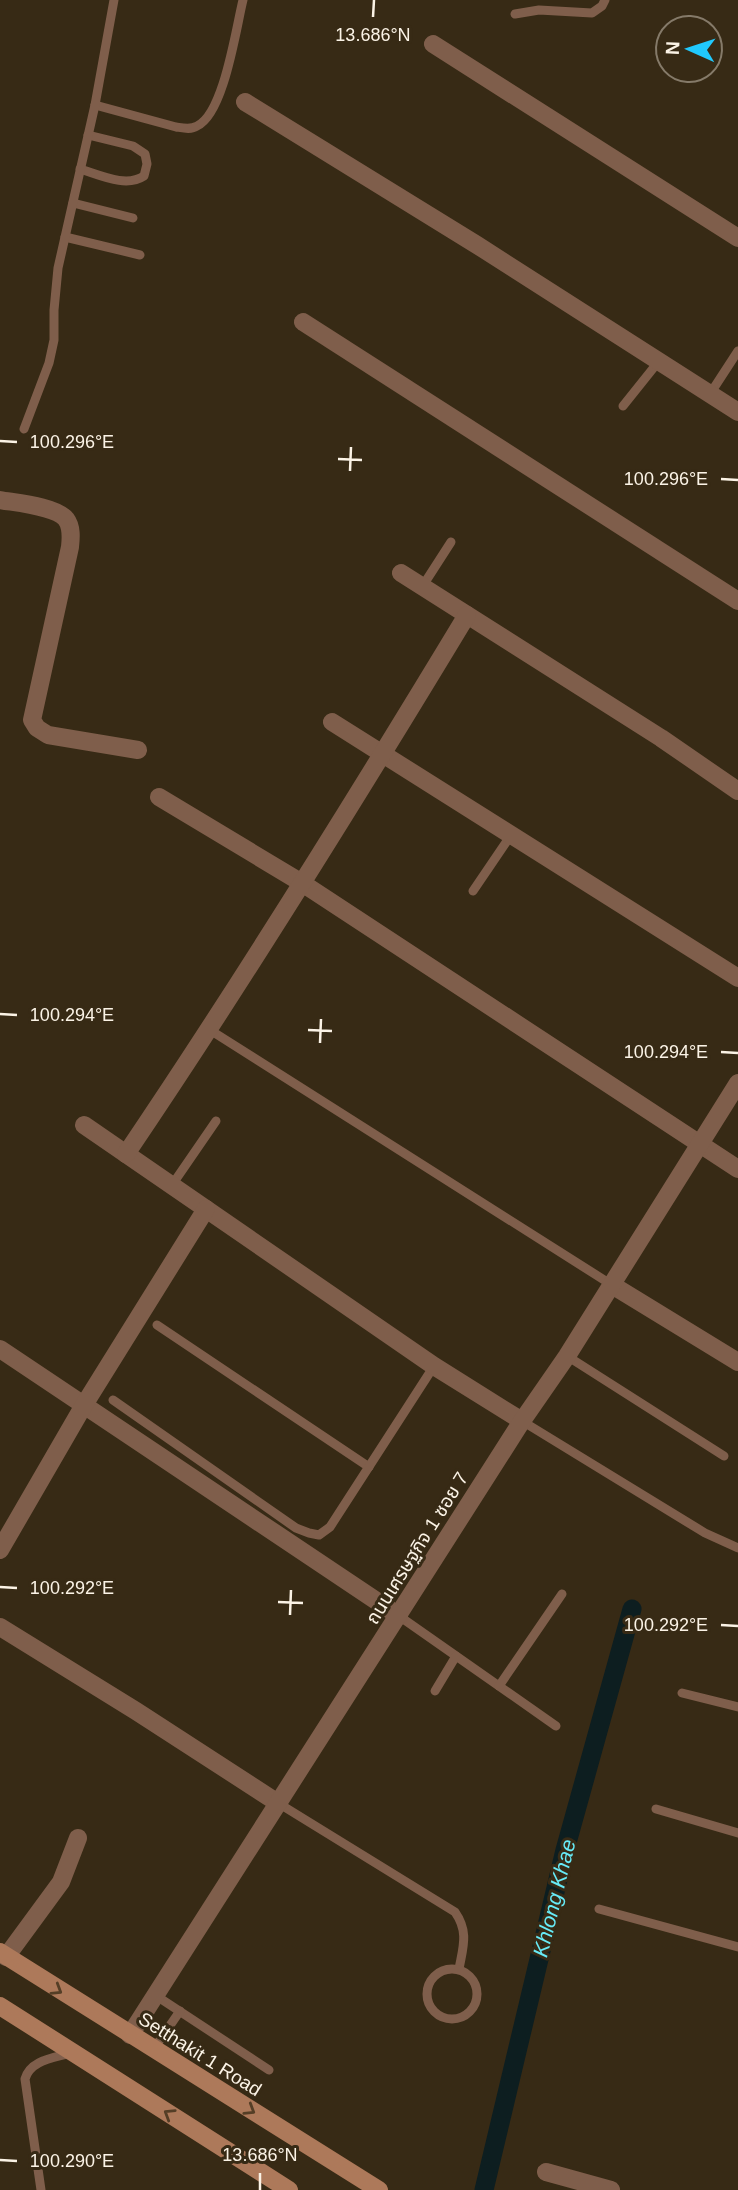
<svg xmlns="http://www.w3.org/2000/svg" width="738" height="2190" font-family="Helvetica,'Noto Sans Thai',sans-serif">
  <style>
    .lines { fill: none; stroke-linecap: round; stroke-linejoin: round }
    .canal { stroke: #0d1e20; stroke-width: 19 }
    .service { stroke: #7f5e4b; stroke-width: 9 }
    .minor { stroke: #7f5e4b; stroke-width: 18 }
    .secondary { stroke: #ad795a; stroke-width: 18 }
    .oneway { stroke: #543e26 }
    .ticks { fill: none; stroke: #fbf3e6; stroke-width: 2.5 }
    .labels { text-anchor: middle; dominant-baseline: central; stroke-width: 6; stroke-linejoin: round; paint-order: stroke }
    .street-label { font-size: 19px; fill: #fbf3e6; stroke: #372a15 }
    .water-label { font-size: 21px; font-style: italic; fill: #67ebf7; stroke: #372a15 }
    .ticks-label { font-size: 18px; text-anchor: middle; fill: #fbf3e6; stroke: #372a15; stroke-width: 6; stroke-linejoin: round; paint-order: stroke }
  </style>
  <rect width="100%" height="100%" fill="#372a15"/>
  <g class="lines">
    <polyline class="canal" points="484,2190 565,1850 632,1609"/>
    <g class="service">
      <polyline points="515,14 539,10 592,13 602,6 605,0"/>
      <path d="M95,105L176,127C183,128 191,130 197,126C224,114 236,28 243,0"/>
      <path d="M80,169C100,175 126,188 144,176L147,164L145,154L133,146L88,135"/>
      <polyline points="73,203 133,218"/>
      <polyline points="65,237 140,255"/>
      <polyline points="710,394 738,351"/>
      <polyline points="623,406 659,361"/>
      <polyline points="24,429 49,363 54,340 54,310 58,268 95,105 114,0"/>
      <polyline points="422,587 451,542"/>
      <polyline points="473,891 511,835"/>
      <polyline points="210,1030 612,1285"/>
      <polyline points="172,1185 216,1121"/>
      <polyline points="157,1325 369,1467"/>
      <polyline points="567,1356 724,1456"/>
      <polyline points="113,1400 296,1528 309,1533 319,1535 330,1527 434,1366"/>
      <polyline points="522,1421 705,1533 738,1548"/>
      <polyline points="399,1616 556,1726"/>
      <polyline points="499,1686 562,1594"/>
      <polyline points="435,1691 456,1656"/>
      <polyline points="682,1693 738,1707"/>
      <path d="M278,1803L455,1912C469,1932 463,1947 459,1969"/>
      <polyline points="656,1809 738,1833"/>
      <polyline points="599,1909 738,1947"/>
      <circle cx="452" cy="1994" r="25"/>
      <polyline points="155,1995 269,2070"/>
      <polyline points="153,2050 180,2011"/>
      <path d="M41,2190L25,2079C30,2060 54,2058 70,2053"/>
    </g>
    <g class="minor">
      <polyline points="433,44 738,238"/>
      <polyline points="245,102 477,245 738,412"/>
      <polyline points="303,322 738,601"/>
      <path d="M0,500C17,503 55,506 66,519C72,527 71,538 70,547L32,720L37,728L48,735L138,750"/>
      <polyline points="401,573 661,738 738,791"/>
      <polyline points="332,722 738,978"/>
      <polyline points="159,797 302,883 738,1169"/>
      <polyline points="84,1125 434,1366 522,1421"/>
      <path d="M126,1154C245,978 357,797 467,615"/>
      <polyline points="612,1285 738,1362"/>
      <polyline points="0,1349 399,1616"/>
      <polyline points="0,1550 84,1405 206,1209"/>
      <polyline points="0,1627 136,1711 278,1803"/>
      <polyline points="6,1957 61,1882 78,1838"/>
      <polyline points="130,2035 522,1421 567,1356 738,1083"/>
      <polyline points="546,2172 611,2190"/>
    </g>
    <g class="secondary">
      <polyline points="0,1952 379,2190"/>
      <polyline points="0,2006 289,2190"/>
    </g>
  </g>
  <defs><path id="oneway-chevron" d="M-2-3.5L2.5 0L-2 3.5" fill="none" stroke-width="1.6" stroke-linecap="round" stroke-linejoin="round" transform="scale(1.75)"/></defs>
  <g class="oneway">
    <use href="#oneway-chevron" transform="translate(57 1990) rotate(32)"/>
    <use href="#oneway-chevron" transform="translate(250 2110) rotate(32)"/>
    <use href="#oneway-chevron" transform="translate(169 2114) rotate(-148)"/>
  </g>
  <path class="ticks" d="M373,17L374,0M0,441L17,442M338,459L362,460M350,471L351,447M721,479L738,480M0,1014L17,1015M308,1030L332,1031M320,1043L321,1019M721,1052L738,1053M0,1587L17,1588M278,1602L303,1603M290,1615L291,1590M721,1625L738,1626M0,2160L17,2161M260,2190V2173"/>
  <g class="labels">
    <g class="street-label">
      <text transform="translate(417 1548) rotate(-58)">ถนนเศรษฐกิจ 1 ซอย 7</text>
      <text transform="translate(200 2054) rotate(32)">Setthakit 1 Road</text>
    </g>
    <g class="water-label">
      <text transform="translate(554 1898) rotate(-76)">Khlong Khae</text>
    </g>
  </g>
  <g class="ticks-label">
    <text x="373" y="41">13.686°N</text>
    <text x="72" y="448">100.296°E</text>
    <text x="666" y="485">100.296°E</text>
    <text x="72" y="1021">100.294°E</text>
    <text x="666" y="1058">100.294°E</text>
    <text x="72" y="1594">100.292°E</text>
    <text x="666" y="1631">100.292°E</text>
    <text x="260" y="2161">13.686°N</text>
    <text x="72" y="2167">100.290°E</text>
  </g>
  <g transform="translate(689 49) rotate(273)"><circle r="33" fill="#372a15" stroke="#857a69" stroke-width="2"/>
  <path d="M0-5L12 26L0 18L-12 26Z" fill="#21c9fd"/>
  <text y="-10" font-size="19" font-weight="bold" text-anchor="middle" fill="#fbf3e6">N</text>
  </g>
</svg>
